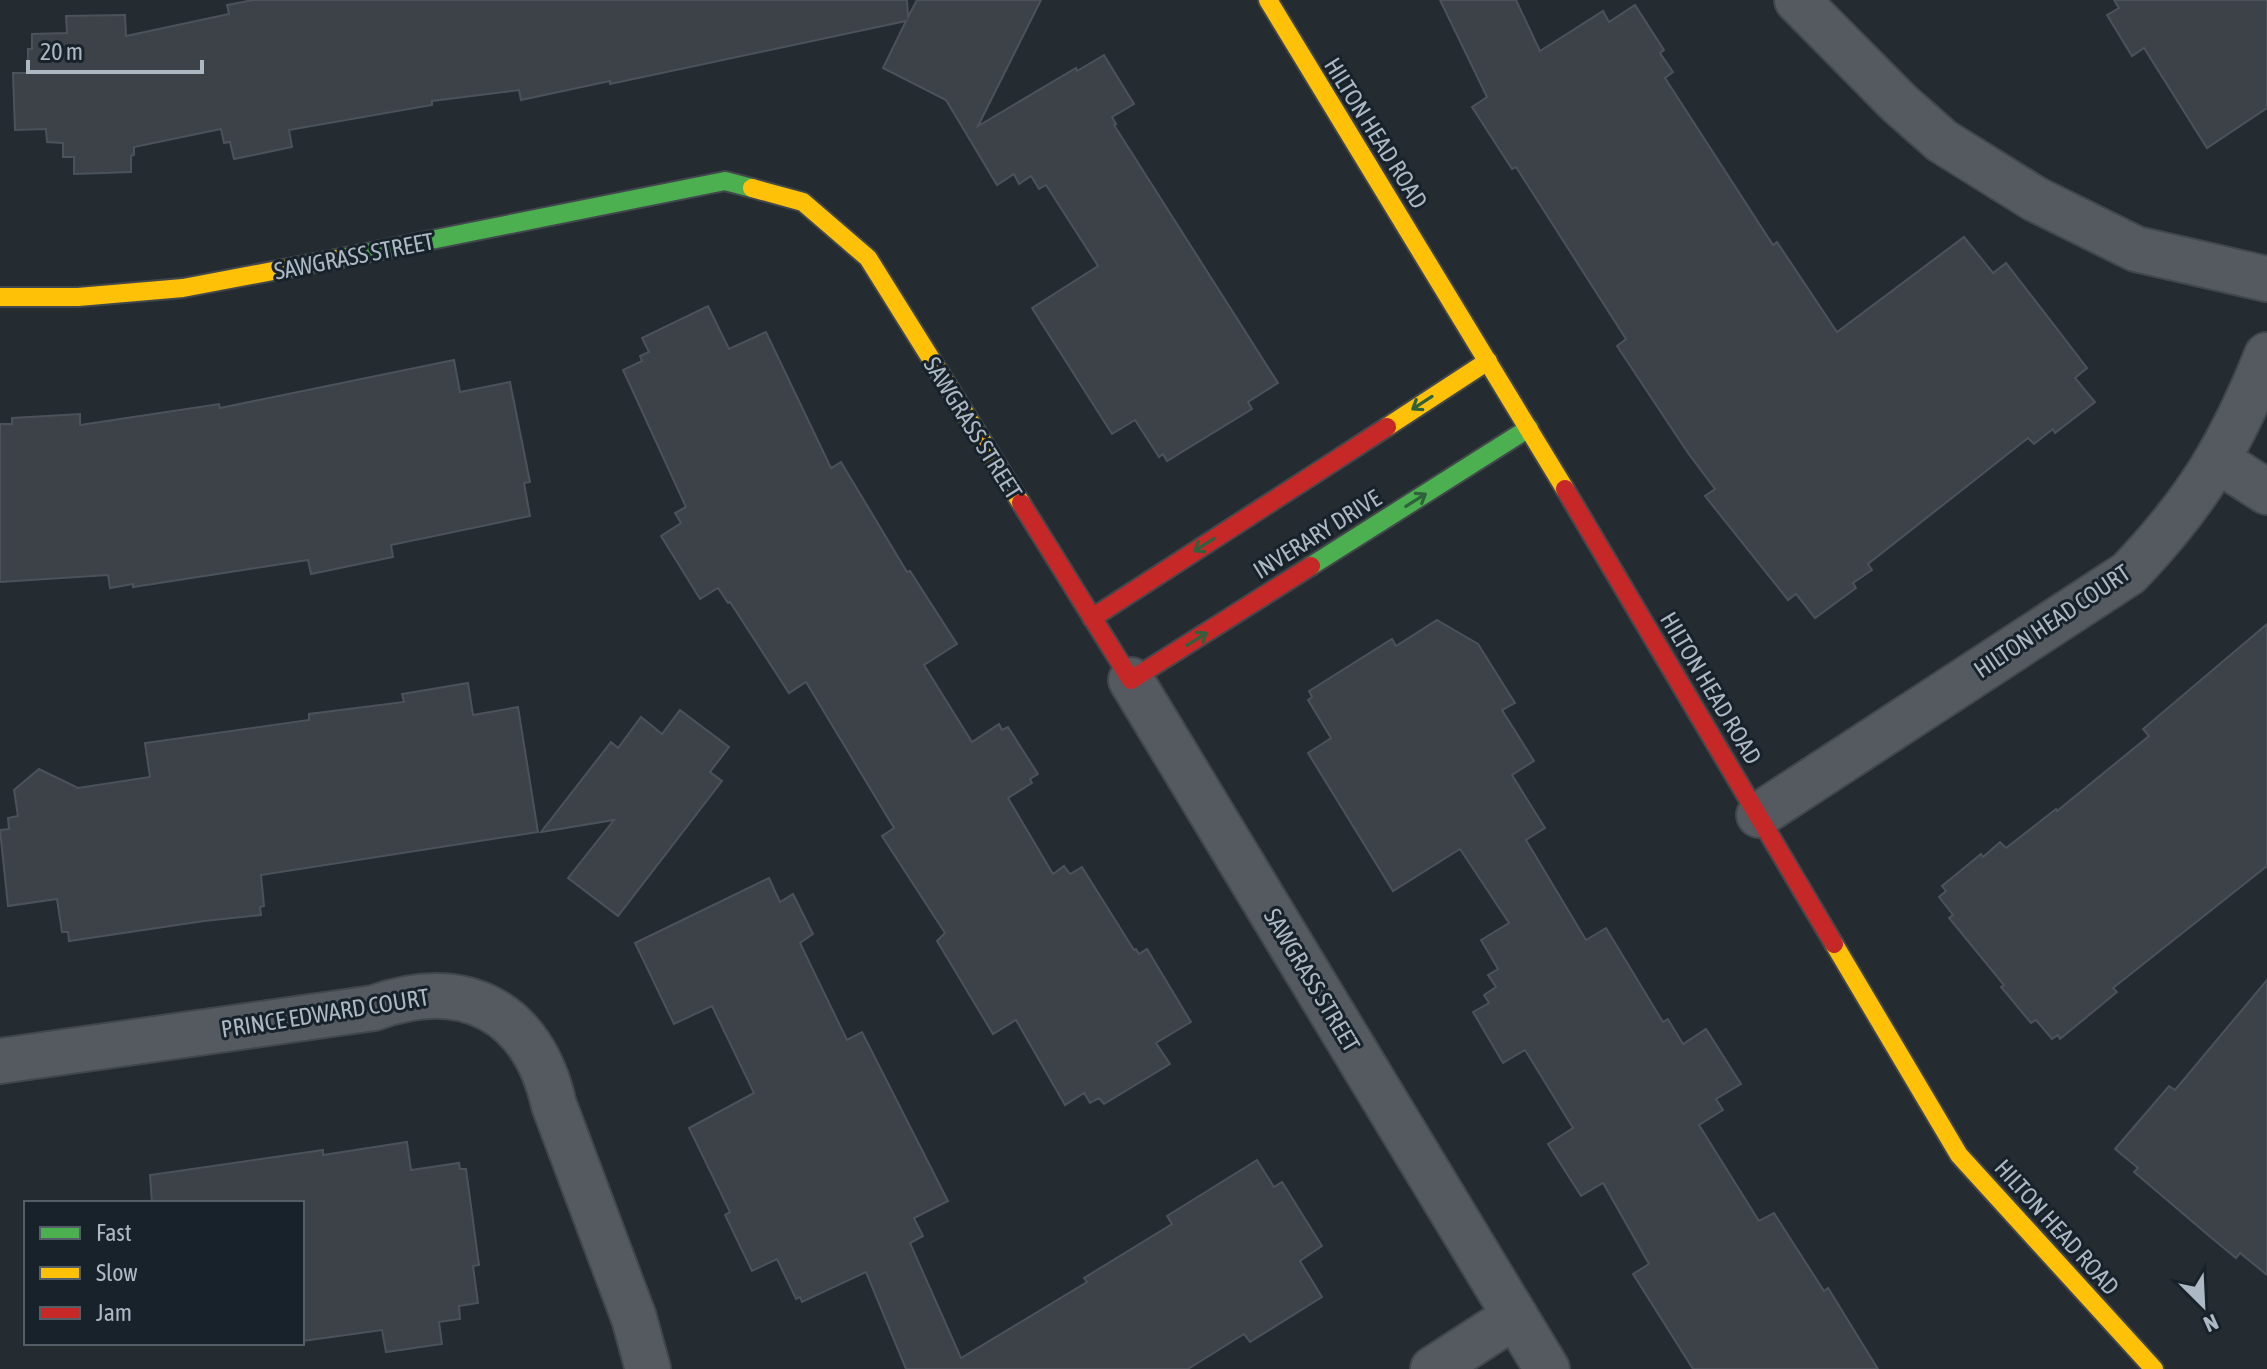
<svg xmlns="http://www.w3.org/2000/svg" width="2267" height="1369" font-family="'Asap Condensed',sans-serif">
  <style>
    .building { fill: #3c4247; stroke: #4b525a; stroke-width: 2 }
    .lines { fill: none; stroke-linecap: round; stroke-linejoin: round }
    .street-casing { stroke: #42474c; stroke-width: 48 }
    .fast-casing { stroke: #42474c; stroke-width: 22 }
    .slow-casing { stroke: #42474c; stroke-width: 22 }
    .jam-casing { stroke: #42474c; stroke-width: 22 }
    .street { stroke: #545a60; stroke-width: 44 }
    .fast { stroke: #4caf50; stroke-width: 18 }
    .slow { stroke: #ffc107; stroke-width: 18 }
    .jam { stroke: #c62828; stroke-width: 18 }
    .oneway { stroke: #2f613c }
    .labels { text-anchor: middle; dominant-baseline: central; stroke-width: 6; stroke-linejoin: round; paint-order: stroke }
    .street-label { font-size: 24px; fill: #acb8c4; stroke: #18222b }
  </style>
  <rect width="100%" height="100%" fill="#242b31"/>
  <g class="building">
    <polygon points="253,0 907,0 908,17 917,0 1041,0 978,126 1076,68 1077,71 1104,55 1134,104 1112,117 1116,124 1114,125 1278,383 1248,402 1252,409 1167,461 1163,454 1159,457 1135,420 1112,434 1032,308 1098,266 1046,185 1039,189 1031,176 1019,184 1014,174 997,185 946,100 883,68 906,21 610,84 610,81 521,100 519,90 432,101 432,105 289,130 292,147 234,159 230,142 224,143 221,129 134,147 134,155 131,156 131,172 74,174 74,157 63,157 63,143 47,142 46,129 15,130 13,73 28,73 28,49 32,49 32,34 67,33 66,16 125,15 126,36 229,14 227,5"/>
    <polygon points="1440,0 1516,0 1540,51 1603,11 1609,22 1635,5 1664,50 1660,53 1673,72 1665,78 1773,245 1777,242 1837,332 1964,237 1993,273 2006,263 2058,330 2087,368 2075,378 2095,402 2055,433 2053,429 2034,444 2028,438 1868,564 1872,570 1853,583 1856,588 1815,618 1796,594 1788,600 1705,496 1715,489 1688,453 1617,346 1626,339 1516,167 1512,169 1472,107 1487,97"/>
    <polygon points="2114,0 2267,0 2267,108 2207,148 2144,48 2132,56 2107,15 2119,8"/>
    <polygon points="708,306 729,349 766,332 831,468 841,462 907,572 910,571 957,644 924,665 972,742 999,724 1002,730 1008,727 1038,774 1030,779 1032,783 1008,798 1053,874 1064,866 1070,874 1082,867 1134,950 1136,949 1139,954 1147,949 1191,1022 1156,1043 1170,1064 1104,1104 1099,1098 1090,1103 1084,1093 1065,1105 1016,1020 993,1034 937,941 945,933 882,836 894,828 806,682 789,693 730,602 728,603 718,588 700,599 661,536 681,523 675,513 686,507 623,370 642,361 640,356 649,352 642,338"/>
    <polygon points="454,360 460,392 510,382 530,482 524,483 530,516 391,545 393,557 311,574 308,560 133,587 133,584 110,588 108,575 0,582 0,424 12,424 12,418 80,414 80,425 219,404 220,408"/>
    <polygon points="1437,620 1478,644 1515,703 1502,710 1534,761 1512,775 1545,828 1526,840 1586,940 1606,928 1663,1022 1668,1019 1683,1044 1706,1029 1741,1084 1716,1099 1723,1110 1699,1125 1759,1221 1774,1213 1824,1291 1828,1288 1878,1369 1693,1369 1633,1274 1649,1264 1603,1183 1581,1196 1548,1144 1573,1128 1525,1050 1503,1063 1473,1012 1489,1003 1484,995 1496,987 1488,975 1498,969 1481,940 1509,923 1460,849 1393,891 1308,753 1331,738 1308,700 1312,697 1309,691 1392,639 1396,646"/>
    <polygon points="2267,624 2267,866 2113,988 2117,992 2060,1039 2058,1035 2052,1039 2036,1020 2031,1023 2001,987 2004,985 1949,918 1953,915 1939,897 1946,891 1942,886 1981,854 1983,857 2000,842 2006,848 2056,809 2057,811 2149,736 2143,729"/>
    <polygon points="468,683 473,715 518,707 538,832 261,875 264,906 260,907 261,915 204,921 69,941 68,932 62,932 57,899 8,906 0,830 9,829 8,818 18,816 14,790 39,769 78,788 150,777 145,743 309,720 309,714 404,702 402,694"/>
    <polygon points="680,710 729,747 710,772 722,781 618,916 568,878 614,820 541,832 611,742 618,748 641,717 662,734"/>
    <polygon points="769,878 780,902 793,894 813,934 800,943 847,1040 862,1032 948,1201 914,1218 923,1236 910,1243 961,1358 1087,1282 1084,1278 1172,1224 1167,1216 1257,1160 1274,1187 1282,1182 1322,1246 1300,1261 1322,1297 1250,1342 1244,1334 1188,1369 906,1369 866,1272 802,1302 800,1297 796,1299 777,1259 752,1271 725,1215 730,1212 689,1128 754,1093 712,1006 674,1024 635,943"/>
    <polygon points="2267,980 2267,1275 2240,1253 2236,1258 2214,1240 2134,1172 2138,1168 2115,1149 2169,1086 2175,1090"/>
    <polygon points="407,1142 411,1170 459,1163 460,1169 466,1169 479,1265 473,1266 478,1303 459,1306 460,1319 439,1322 442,1344 386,1352 382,1330 302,1341 302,1203 152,1203 150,1175 323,1150 323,1155"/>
  </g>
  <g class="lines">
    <defs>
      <g id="street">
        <polyline points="1797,0 1899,103 1942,141 2035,199 2136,249 2267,279"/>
        <polyline points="2219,461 2267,492"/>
        <polyline points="1131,680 1547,1369"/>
        <path d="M1759,815L2129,573C2197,502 2231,445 2267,355"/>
        <path d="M0,1061L374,1008C464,975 533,1011 554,1105L634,1318L648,1369"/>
        <polyline points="1433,1369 1515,1316"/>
      </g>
      <g id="fast">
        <polyline points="336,259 725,181 752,188"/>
        <polyline points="1311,566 1529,428"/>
      </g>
      <g id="slow">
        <polyline points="1268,0 1565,489"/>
        <polyline points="752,188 803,202 868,258 1021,503"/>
        <polyline points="0,297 78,297 183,288 336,259"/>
        <polyline points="1387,427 1488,361"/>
        <polyline points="1834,944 1959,1155 2154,1369"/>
      </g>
      <g id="jam">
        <polyline points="1565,489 1834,944"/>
        <polyline points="1021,503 1131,680 1311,566"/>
        <polyline points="1092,618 1387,427"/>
      </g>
    </defs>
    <use href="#street" class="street-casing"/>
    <use href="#fast" class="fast-casing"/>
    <use href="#slow" class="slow-casing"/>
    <use href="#jam" class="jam-casing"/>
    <use href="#street" class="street"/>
    <use href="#fast" class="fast"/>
    <use href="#slow" class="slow"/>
    <use href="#jam" class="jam"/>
  </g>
  <defs><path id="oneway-shaft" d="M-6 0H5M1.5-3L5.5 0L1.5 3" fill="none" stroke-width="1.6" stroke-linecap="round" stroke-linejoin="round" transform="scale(2)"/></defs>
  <g class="oneway">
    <use href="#oneway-shaft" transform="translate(1422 403) rotate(147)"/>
    <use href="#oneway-shaft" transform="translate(1416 500) rotate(-32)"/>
    <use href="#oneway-shaft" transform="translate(1204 545) rotate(147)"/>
    <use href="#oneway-shaft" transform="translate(1197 639) rotate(-32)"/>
  </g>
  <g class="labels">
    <g class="street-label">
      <text transform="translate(1376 133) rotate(58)">HILTON HEAD ROAD</text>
      <text transform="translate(354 256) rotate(-11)">SAWGRASS STREET</text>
      <text transform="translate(973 428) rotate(58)">SAWGRASS STREET</text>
      <text transform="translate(1317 534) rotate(-32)">INVERARY DRIVE</text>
      <text transform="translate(2052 621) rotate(-34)">HILTON HEAD COURT</text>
      <text transform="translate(1711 688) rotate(59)">HILTON HEAD ROAD</text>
      <text transform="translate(1312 980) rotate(59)">SAWGRASS STREET</text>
      <text transform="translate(325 1013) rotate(-9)">PRINCE EDWARD COURT</text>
      <text transform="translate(2057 1227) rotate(48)">HILTON HEAD ROAD</text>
    </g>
  </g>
  <rect x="24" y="1201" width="280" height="144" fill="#18222b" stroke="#535e68" stroke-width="2"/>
  <rect x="40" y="1227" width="40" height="12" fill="#4caf50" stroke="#535e68" stroke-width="2"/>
  <text x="96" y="1241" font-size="24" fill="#acb8c4">Fast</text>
  <rect x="40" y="1267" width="40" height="12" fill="#ffc107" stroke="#535e68" stroke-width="2"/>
  <text x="96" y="1281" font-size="24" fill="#acb8c4">Slow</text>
  <rect x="40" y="1307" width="40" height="12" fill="#c62828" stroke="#535e68" stroke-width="2"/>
  <text x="96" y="1321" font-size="24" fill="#acb8c4">Jam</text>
  <g transform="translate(2203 1305) rotate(156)" stroke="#18222b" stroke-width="6" paint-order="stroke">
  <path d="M0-6L14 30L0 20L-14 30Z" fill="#acb8c4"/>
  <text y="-12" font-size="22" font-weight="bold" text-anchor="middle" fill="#acb8c4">N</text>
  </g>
  <path d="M28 60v12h174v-12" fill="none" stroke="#acb8c4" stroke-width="4"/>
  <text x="40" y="60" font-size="24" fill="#acb8c4" stroke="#18222b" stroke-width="6" paint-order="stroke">20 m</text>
</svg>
